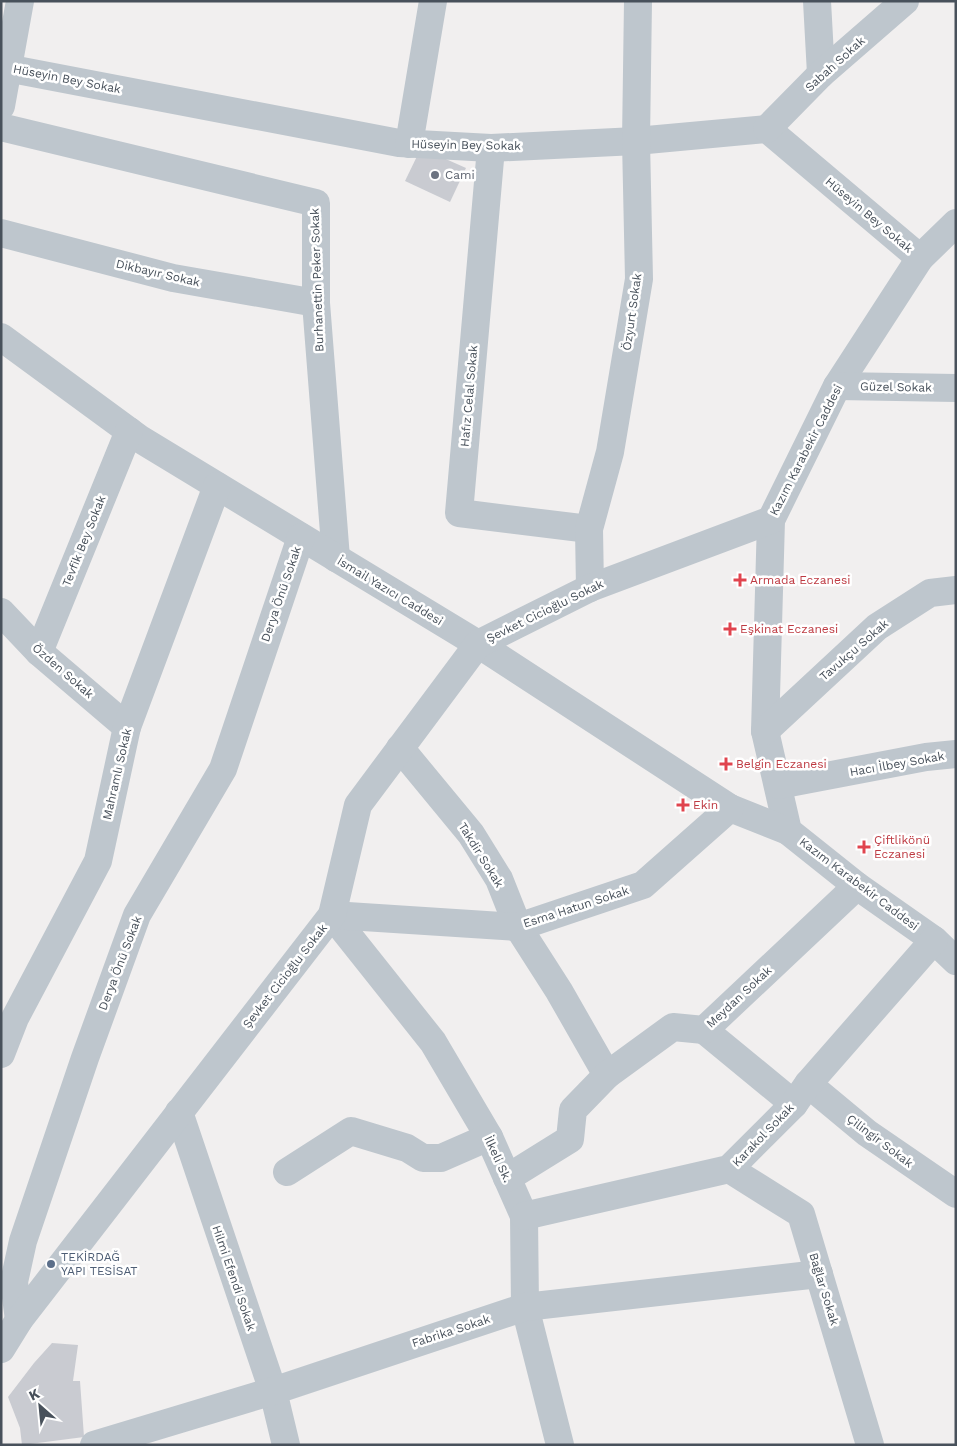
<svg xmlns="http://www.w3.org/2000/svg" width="957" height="1446" font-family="'Work Sans',sans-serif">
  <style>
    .building { fill: #c9cbd1 }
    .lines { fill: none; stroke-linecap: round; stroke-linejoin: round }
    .minor { stroke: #bec6cd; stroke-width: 28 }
    .worship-dot { fill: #6b7280; stroke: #fff; stroke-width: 2 }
    .health-dot { fill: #e0444e; stroke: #fff; stroke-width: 2 }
    .service-dot { fill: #5c6f8a; stroke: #fff; stroke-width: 2 }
    .labels { text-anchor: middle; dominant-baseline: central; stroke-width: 5; stroke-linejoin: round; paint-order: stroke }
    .street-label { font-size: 12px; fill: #48515b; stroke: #fff }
    .worship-label { font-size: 12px; fill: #5b616d; stroke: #fff; text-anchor: start }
    .health-label { font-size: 12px; fill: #be3a42; stroke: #fff; text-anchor: start }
    .service-label { font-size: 12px; fill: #4e5e75; stroke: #fff; text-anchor: start }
  </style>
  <rect width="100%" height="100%" fill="#f1efef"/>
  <g class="building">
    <polygon points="421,148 466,168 450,202 405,181"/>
    <polygon points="52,1343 78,1345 73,1381 80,1381 84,1437 22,1445 20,1428 8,1397 34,1363"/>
  </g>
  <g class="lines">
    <g class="minor">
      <polyline points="817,1 821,74"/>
      <polyline points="1,67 399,143 491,148 636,141 767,129 920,258"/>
      <polyline points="1,106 20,1"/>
      <polyline points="1,127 316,203 316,303 336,558"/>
      <polyline points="767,129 821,74 905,1"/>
      <polyline points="409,144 433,1"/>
      <polyline points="491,148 459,513 589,529"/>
      <polyline points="956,223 920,258 837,386 771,520 765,731 788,831 857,886 934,940 956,961"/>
      <polyline points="1,233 173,278 316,303"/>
      <polyline points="1,337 140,439 478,644 730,808 788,831"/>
      <polyline points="837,386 956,388"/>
      <polyline points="590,588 589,529 610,452 639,279 636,141 638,1"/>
      <polyline points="1,612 39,652 127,727"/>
      <polyline points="39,652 129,431"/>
      <polyline points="765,731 877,627 930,593 956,590"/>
      <polyline points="400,748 471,834 499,879 518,927 559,991 607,1075"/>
      <polyline points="779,785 926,757 956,754"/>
      <polyline points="332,915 433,1042 489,1137 524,1216 525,1307 560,1445"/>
      <polyline points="332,915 518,927 643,885 730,808"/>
      <polyline points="704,1030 794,1104"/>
      <polyline points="1,1054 15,1018 98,861 127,727 217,486"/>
      <polyline points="808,1084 867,1133 956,1194"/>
      <polyline points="179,1112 273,1391 286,1445"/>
      <polyline points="729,1169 801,1214 870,1445"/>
      <polyline points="287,1172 351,1131 407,1148 423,1158 441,1158 489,1137"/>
      <polyline points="507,1178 570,1139 573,1110 607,1075 673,1027 704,1030 857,886"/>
      <polyline points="524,1216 729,1169 794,1104 808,1084 934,940"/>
      <polyline points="19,1320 14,1282 23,1241 85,1058 137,915 223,769 301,537"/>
      <polyline points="1,1349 19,1320 332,915 358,805 478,644 590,588 771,520"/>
      <polyline points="94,1445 273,1391 525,1307 819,1274"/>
    </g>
  </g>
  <circle class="worship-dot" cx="435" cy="175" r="5"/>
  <g class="health-dot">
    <path d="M737.5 572.5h5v5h5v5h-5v5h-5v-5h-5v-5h5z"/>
    <path d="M727.5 621.5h5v5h5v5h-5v5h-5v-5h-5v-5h5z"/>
    <path d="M723.5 756.5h5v5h5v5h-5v5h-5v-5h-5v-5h5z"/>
    <path d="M680.5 797.5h5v5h5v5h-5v5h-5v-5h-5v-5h5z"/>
    <path d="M861.5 839.5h5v5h5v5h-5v5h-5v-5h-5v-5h5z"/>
  </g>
  <circle class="service-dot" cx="51" cy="1264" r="5"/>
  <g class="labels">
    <g class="street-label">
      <text transform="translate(835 64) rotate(-42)">Sabah Sokak</text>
      <text transform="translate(67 79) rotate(11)">Hüseyin Bey Sokak</text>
      <text transform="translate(466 145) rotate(1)">Hüseyin Bey Sokak</text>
      <text transform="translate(869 215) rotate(40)">Hüseyin Bey Sokak</text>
      <text transform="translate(158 273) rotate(13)">Dikbayır Sokak</text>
      <text transform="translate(317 280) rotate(-92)">Burhanettin Peker Sokak</text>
      <text transform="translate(632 312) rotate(-82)">Özyurt Sokak</text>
      <text transform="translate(896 387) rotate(1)">Güzel Sokak</text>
      <text transform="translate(469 396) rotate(-85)">Hafız Celal Sokak</text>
      <text transform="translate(806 450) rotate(-63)">Kazım Karabekir Caddesi</text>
      <text transform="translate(84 541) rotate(-68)">Tevfik Bey Sokak</text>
      <text transform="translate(390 591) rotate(31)">İsmail Yazıcı Caddesi</text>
      <text transform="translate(281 594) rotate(-71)">Derya Önü Sokak</text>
      <text transform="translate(545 611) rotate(-26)">Şevket Cicioğlu Sokak</text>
      <text transform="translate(854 650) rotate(-41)">Tavukçu Sokak</text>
      <text transform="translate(63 671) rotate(41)">Özden Sokak</text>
      <text transform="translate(897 764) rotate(-10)">Hacı İlbey Sokak</text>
      <text transform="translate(117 774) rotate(-77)">Mahramlı Sokak</text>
      <text transform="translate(481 855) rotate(58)">Takdir Sokak</text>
      <text transform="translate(859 884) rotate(37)">Kazım Karabekir Caddesi</text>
      <text transform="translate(576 907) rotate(-18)">Esma Hatun Sokak</text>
      <text transform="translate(120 963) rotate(-69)">Derya Önü Sokak</text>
      <text transform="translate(285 976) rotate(-52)">Şevket Cicioğlu Sokak</text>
      <text transform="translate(739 997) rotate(-43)">Meydan Sokak</text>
      <text transform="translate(763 1135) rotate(-46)">Karakol Sokak</text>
      <text transform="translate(880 1141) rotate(37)">Çilingir Sokak</text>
      <text transform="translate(498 1159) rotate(65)">İlkeli Sk.</text>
      <text transform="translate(234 1278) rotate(71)">Hilmi Efendi Sokak</text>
      <text transform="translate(824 1289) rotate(73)">Bağlar Sokak</text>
      <text transform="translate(451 1331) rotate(-18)">Fabrika Sokak</text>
    </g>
    <g class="worship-label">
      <text x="445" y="175">Cami</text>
    </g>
    <g class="health-label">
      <text x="750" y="580">Armada Eczanesi</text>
      <text x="740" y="629">Eşkinat Eczanesi</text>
      <text x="736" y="764">Belgin Eczanesi</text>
      <text x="693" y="805">Ekin</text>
      <text x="874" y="840">Çiftlikönü<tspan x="874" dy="14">Eczanesi</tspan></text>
    </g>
    <g class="service-label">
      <text x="61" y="1257">TEKİRDAĞ<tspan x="61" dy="14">YAPI TESİSAT</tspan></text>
    </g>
  </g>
  <rect width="957" height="1446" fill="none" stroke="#48515b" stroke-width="5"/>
  <g transform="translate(40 1406) rotate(333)" stroke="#ffffff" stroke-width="4" paint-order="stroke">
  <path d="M0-4L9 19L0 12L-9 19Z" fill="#48515b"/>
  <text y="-8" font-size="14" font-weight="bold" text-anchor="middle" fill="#48515b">K</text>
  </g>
</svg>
